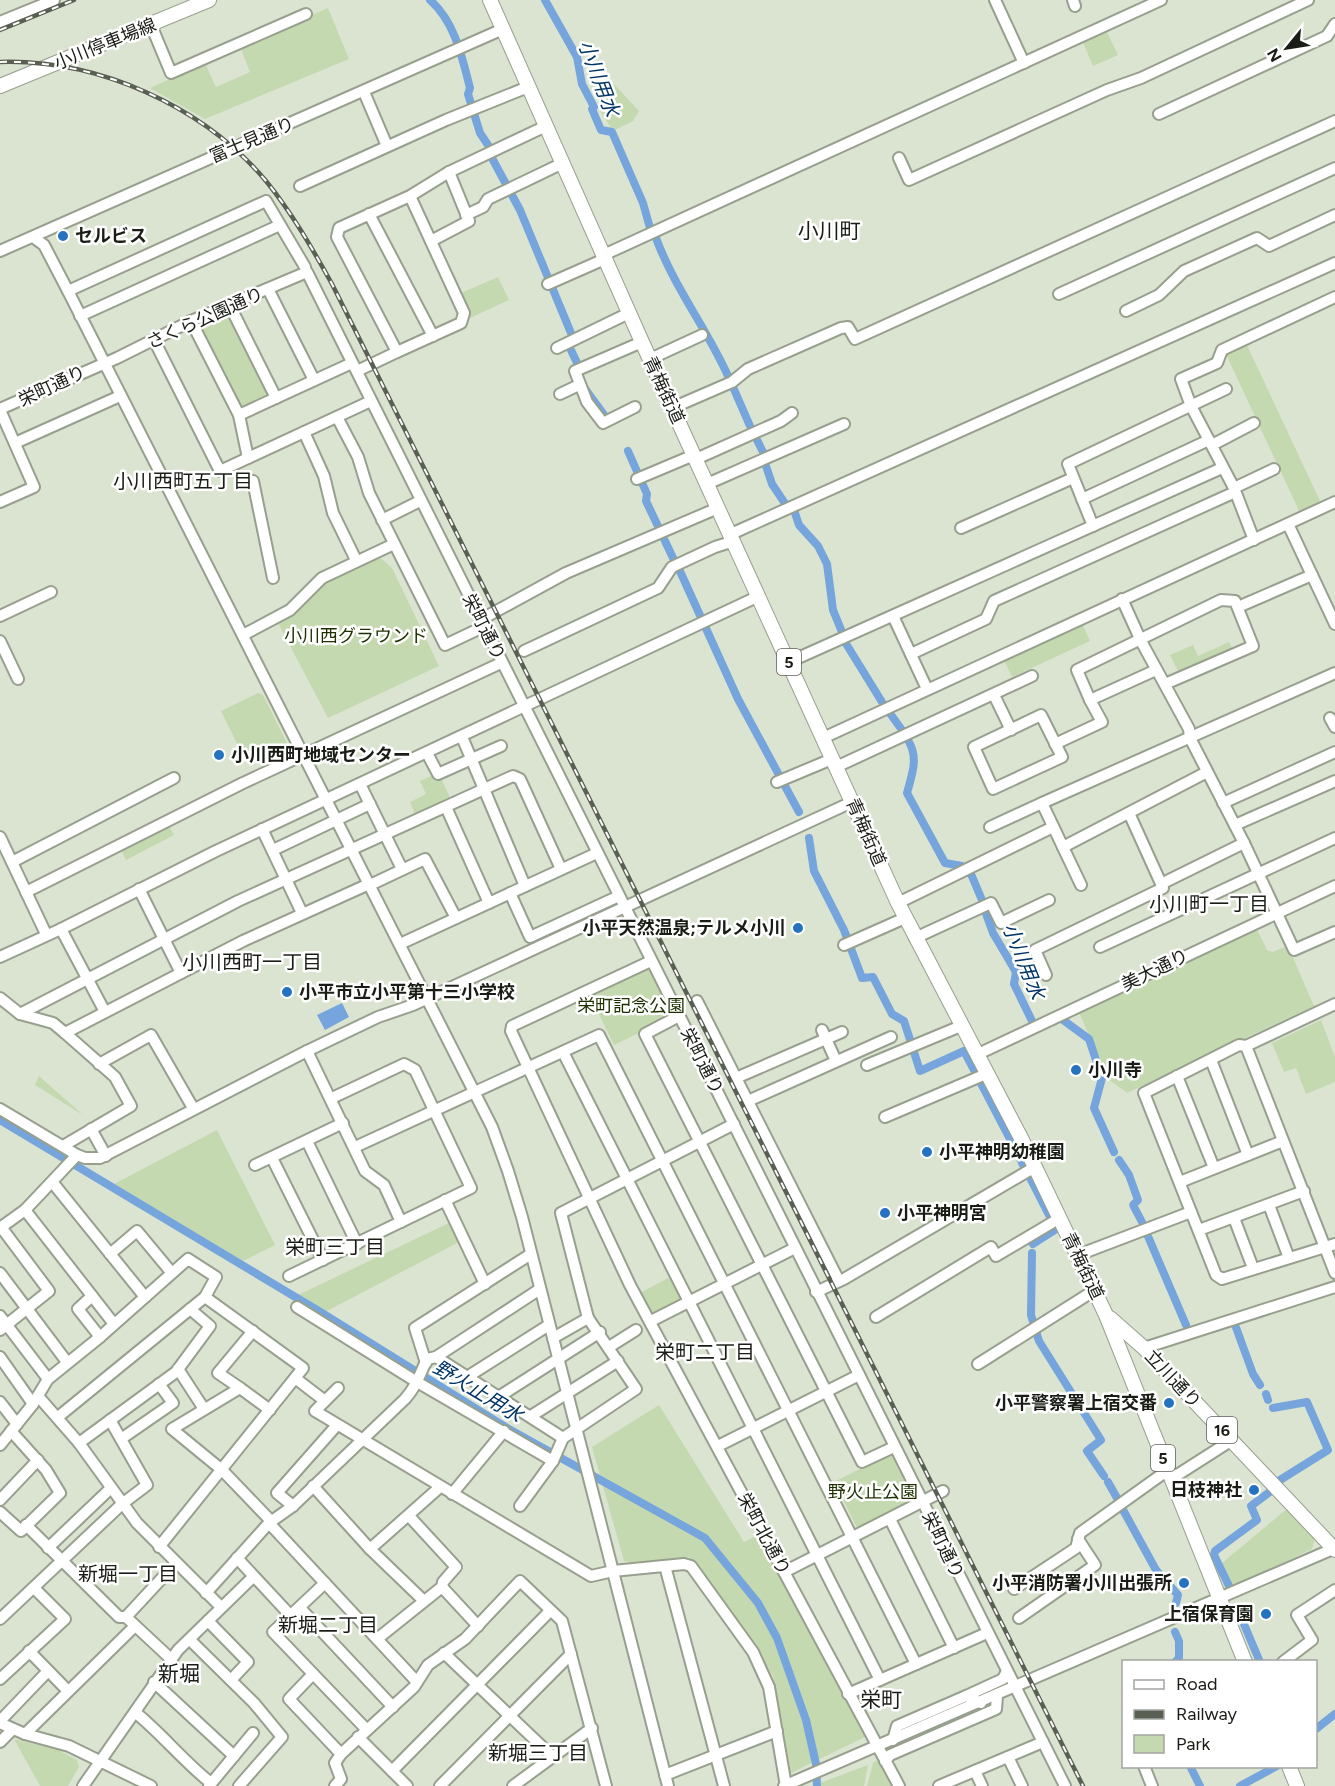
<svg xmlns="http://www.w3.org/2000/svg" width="1335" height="1786" font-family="Figtree,'Noto Sans JP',sans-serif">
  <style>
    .green { fill: #c5d9b0 }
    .water { fill: #75a5dc }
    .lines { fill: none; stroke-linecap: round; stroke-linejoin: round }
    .canal { stroke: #75a5dc; stroke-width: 8 }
    .minor-casing { stroke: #97a08e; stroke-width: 14 }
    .major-casing { stroke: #97a08e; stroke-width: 16 }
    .minor { stroke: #fff; stroke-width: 10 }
    .major { stroke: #fff; stroke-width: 14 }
    .rail-casing { stroke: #5a5f54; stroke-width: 4.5 }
    .rail { stroke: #fff; stroke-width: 2; stroke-dasharray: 7; stroke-linecap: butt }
    .poi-dot { fill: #2572c1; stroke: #fff; stroke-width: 2 }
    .labels { text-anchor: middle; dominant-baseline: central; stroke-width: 5; stroke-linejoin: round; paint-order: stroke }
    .shield { fill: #fff; stroke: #5f615c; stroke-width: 1.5 }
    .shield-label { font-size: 16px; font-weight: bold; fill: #1a1d16 }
    .street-label { font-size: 18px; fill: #1a1d16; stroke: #fff }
    .poi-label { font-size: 18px; font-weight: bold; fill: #1a1d16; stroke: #fff; text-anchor: start }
    .park-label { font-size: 18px; fill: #1e3000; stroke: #fff }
    .water-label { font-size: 20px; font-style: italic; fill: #003567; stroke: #fff }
    .neighbourhood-label { font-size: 20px; fill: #1a1d16; stroke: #fff }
    .quarter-label { font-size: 21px; fill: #1a1d16; stroke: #fff }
  </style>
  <rect width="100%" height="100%" fill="#dbe4d1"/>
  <g class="green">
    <polygon points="328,8 349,59 205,119 150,88 205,63 216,87 250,72 240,47"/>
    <polygon points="1106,30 1118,55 1093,66 1082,40"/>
    <polygon points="613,83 639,111 633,121 613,131 600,111 602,90"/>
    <polygon points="498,277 509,300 470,318 459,294"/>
    <polygon points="223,310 228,311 269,393 267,398 242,409 238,408 198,323"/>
    <polygon points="1246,343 1321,503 1300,513 1225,352"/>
    <polygon points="378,556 392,568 439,666 328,718 278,623 297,611 324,584"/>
    <polygon points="1081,621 1090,641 1012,677 1003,658"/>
    <polygon points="1229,642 1233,650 1179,673 1170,655 1193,645 1198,656"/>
    <polygon points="258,693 263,695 287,743 246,762 221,711"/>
    <polygon points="436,774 440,776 451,800 416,816 410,802 426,794 420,781"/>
    <polygon points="168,824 174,835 126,860 120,847"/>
    <polygon points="1255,925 1267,950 1272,952 1288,946 1314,1006 1127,1093 1108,1079 1078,1010"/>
    <polygon points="651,966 673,1012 672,1017 614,1045 589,994"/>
    <polygon points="1321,1020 1335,1057 1335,1082 1306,1094 1296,1068 1284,1072 1272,1043"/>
    <polygon points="39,1076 83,1115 35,1085"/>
    <polygon points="217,1130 275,1245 243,1261 114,1184"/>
    <polygon points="453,1221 459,1242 325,1312 296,1296"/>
    <polygon points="670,1277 680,1298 679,1302 655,1314 651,1312 640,1293"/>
    <polygon points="659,1405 744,1542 760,1534 867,1736 791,1773 773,1676 716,1590 689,1557 644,1564 624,1561 592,1447"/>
    <polygon points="891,1453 894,1454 916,1498 914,1501 860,1529 856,1526 834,1482"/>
    <polygon points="1288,1508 1315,1537 1312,1549 1232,1587 1222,1563"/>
    <polygon points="14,1739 58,1750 77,1760 79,1767 68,1786 40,1786"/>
    <polygon points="879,1759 894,1786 867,1786 873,1763"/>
    <polygon points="868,1765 864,1786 812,1786"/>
  </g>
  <polygon class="water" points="342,1003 349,1017 325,1030 317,1015"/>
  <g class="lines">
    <g class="canal">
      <path d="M430,0C455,22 462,57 470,88L468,94L480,133L490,148L493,160L520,210L571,333"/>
      <polyline points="545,0 577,57 582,84 594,107 592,109 601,130 612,132 643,203 650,228"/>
      <path d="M656,238C674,287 707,329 728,376"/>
      <polyline points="571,350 578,365"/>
      <polyline points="733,387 750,426"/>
      <polyline points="586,390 605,416"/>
      <polyline points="756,438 763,452"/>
      <polyline points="628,451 647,494 646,501 674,560"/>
      <polyline points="765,463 772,484 784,502"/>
      <polyline points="790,510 794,510 799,525 818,546 827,564 833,610 842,632"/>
      <polyline points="679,569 738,699 799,812"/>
      <polyline points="845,642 882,702"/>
      <polyline points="889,712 902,730"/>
      <path d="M908,740C919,758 912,774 907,793L945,863L962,866"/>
      <polyline points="809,838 814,871 844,930 862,978 873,977 892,1014 904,1021 920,1071 964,1051 1011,1141"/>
      <polyline points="971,874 982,900"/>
      <polyline points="985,911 993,933 1016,972 1014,984 1033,1023"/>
      <polyline points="1055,1019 1059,1017 1089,1039 1102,1078 1094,1108 1114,1152"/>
      <polyline points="0,1120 322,1313 507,1428 705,1538 758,1603 777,1638 806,1720 816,1764 817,1786"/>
      <polyline points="1015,1148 1024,1167"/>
      <polyline points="1119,1160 1129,1175 1138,1200 1133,1205 1142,1222"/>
      <polyline points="1027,1172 1050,1217"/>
      <polyline points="1147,1234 1186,1325"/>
      <polyline points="1033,1244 1055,1230"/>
      <polyline points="1032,1253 1031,1315 1039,1341 1101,1440 1087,1451 1104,1476"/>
      <polyline points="1226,1324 1234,1322 1253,1374 1260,1385"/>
      <polyline points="1266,1394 1268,1400"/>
      <polyline points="1273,1408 1307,1402 1328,1450 1280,1480"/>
      <polyline points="1108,1482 1117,1498"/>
      <polyline points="1122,1508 1156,1570 1178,1595 1176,1603"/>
      <polyline points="1229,1586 1214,1555 1215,1551 1257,1520 1251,1506 1271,1491"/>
      <polyline points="1240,1615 1260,1662"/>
      <polyline points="1175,1662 1179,1658 1179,1641 1175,1632"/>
      <polyline points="1316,1729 1335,1714"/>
      <polyline points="1190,1766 1200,1786"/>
      <polyline points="1240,1786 1277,1766"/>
    </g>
    <defs>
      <g id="minor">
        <polyline points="995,0 1024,63"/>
        <polyline points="1073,0 1075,6"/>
        <polyline points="0,22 54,0"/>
        <polyline points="151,25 171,73 306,14"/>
        <polyline points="364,92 387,146"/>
        <polyline points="1159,114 1327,36 1335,24"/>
        <polyline points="899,158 909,180 1107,90 1141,78 1308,0"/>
        <polyline points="300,186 446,120 528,87"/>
        <polyline points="410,196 464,313 461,323 397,352 337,237 339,228 410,196 449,172 546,126"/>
        <polyline points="369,214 433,336"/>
        <polyline points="466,215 483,207 488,199 563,163"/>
        <polyline points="33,237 44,245 68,291 492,1127 508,1171 522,1217 668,1786"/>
        <polyline points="431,241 469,221 449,172"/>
        <polyline points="0,251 503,29"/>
        <polyline points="548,284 598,262 610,252 1161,0"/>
        <polyline points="268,289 314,380"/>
        <polyline points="68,291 266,201 305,267"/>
        <polyline points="1059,294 1335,168"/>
        <polyline points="229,304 276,398"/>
        <polyline points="1126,311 1159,295 1184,271 1257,238 1269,246 1335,215"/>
        <polyline points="80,316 280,225"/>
        <polyline points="191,321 239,415 248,458"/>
        <polyline points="154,340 220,471 371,401"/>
        <polyline points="557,348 629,313"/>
        <polyline points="650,359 702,335"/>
        <polyline points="357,371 397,352"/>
        <polyline points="560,394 579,385"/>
        <polyline points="635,407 603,423 587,402 575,371 642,342"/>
        <polyline points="672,408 732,382 748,369 841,328 848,327 855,339 1335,121"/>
        <polyline points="0,409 117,358 191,321 307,272 1065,1786"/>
        <polyline points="0,410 34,487 0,502"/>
        <polyline points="239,415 352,363"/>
        <polyline points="337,417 358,457 369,493 445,645 483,627"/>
        <polyline points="304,432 324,476 333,513 356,560"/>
        <polyline points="15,443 120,396"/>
        <polyline points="1212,445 1254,423"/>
        <polyline points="696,459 781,421 792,413"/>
        <polyline points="637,479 694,455"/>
        <polyline points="253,481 273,578"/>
        <polyline points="707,484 844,424"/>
        <polyline points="1234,488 1274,469"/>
        <polyline points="1082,499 1209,440"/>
        <polyline points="382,520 420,501"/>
        <polyline points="1288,524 1335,624"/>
        <polyline points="1093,526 1068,464 1226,389"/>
        <polyline points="961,528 1073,478"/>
        <polyline points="731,534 1335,263"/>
        <polyline points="1254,540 1234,488 1191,406 1181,379 1217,363 1222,350 1335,297"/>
        <polyline points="1122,599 1141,641 1189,729 1190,738 1244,843 1294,950 1335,932"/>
        <polyline points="1238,607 1312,575"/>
        <polyline points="0,616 51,592"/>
        <polyline points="893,616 927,689"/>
        <polyline points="480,620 566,573 718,508"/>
        <polyline points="243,635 290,610 322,578 394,544"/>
        <polyline points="0,641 18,679"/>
        <polyline points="524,651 658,588 672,567 715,547 734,541"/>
        <polyline points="911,654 986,619 994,601 1233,493"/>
        <polyline points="789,662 1222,468"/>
        <polyline points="1156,670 1090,700 1077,670 1221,600 1235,601 1253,646 1165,684"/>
        <polyline points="994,695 1011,730"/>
        <polygon points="1041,715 1062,757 993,789 974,747"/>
        <polyline points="1330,718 1335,727"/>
        <polyline points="462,737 525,886"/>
        <polyline points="823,738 1335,502"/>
        <polyline points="1055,744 1102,722 1090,700"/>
        <polyline points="427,753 438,774 501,746"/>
        <polyline points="836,767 1032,676"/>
        <polyline points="777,782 832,759"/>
        <polyline points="360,784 402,869"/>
        <polyline points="1042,803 1335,673"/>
        <polyline points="1223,803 1335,752"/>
        <polyline points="446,807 489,903"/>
        <polyline points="1235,825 1335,781"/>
        <polyline points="990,827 1042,803 1081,885"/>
        <polyline points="262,829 302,913"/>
        <polyline points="0,837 46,934"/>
        <polyline points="1063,847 1207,772"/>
        <polyline points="273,850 370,804"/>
        <polyline points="12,862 174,778"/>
        <polyline points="1161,884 1244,843"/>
        <polyline points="370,885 425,859 456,918"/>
        <polyline points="139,889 181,973"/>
        <polyline points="26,892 243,783 501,663"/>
        <polyline points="510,893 530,937 619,896"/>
        <polyline points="898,903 1053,827"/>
        <polyline points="61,929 105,1012"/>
        <polyline points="915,938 991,903 1001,923 1049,900"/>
        <polyline points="400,944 597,853"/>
        <polyline points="844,945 905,918"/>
        <polyline points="1100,947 1335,838"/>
        <polyline points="0,957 61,929 216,851 759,596"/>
        <polyline points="651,961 512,1026 511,1031 630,1285 899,1786"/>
        <polyline points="1046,975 1035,950 1163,888 1129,813"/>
        <polyline points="0,998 20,1014 53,1023 65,1033 115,1077 131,1106 63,1146"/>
        <polyline points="697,1001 839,1281"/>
        <polyline points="1335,1004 1246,1046 1335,1273"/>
        <polyline points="20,1014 238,901 513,776 520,779 561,869"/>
        <polyline points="679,1016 645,1034 862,1462 894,1447"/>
        <polyline points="822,1030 836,1061"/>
        <polyline points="65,1033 243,941 369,884"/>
        <polyline points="1246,1046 1239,1045 1144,1093 1216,1275 1222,1279 1335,1244"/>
        <polyline points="307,1051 365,1171 384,1185 401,1222"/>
        <polyline points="563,1052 880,1680"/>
        <polyline points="976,1055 1335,886"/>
        <polyline points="1211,1060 1248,1155"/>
        <polyline points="99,1064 151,1035 193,1108"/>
        <polyline points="867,1065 961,1026"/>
        <polyline points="1177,1076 1214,1168"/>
        <polyline points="736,1078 842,1032"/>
        <polyline points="748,1101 891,1037"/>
        <polyline points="0,1109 77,1155 85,1158 100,1158 307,1051 378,1017 413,1005 852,802"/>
        <polyline points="885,1117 986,1074"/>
        <polyline points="91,1129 106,1156"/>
        <polyline points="307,1141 357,1244"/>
        <polyline points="355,1147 599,1035 916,1664"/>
        <polyline points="272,1158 323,1260"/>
        <polyline points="255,1165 343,1123"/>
        <polyline points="1180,1182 1283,1141"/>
        <polyline points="53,1183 145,1297"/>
        <polyline points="445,1200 485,1284"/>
        <polyline points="1269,1205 1289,1258"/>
        <polyline points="25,1210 114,1324"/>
        <polyline points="1234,1218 1253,1268"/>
        <polyline points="0,1228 25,1210 77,1155"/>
        <polyline points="1199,1230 1304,1191"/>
        <polyline points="110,1254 137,1231 171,1272"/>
        <polyline points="1078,1255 1191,1212"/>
        <polyline points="0,1273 67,1362"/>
        <polyline points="289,1276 471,1188 415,1070 404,1064 332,1098"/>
        <polyline points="816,1292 844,1279 1035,1167"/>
        <polyline points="92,1296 78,1309 100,1337"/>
        <polyline points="297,1307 417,1382 553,1461"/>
        <polyline points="0,1316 48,1379"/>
        <polyline points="876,1317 991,1247 996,1256 1060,1218"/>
        <polyline points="651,1321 795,1248"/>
        <polyline points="0,1330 49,1291 1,1227"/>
        <polyline points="553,1338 588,1318 561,1213 734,1124"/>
        <polyline points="609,1347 636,1330"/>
        <polyline points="1144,1348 1335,1287"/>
        <polyline points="0,1357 33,1404"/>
        <polyline points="436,1357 563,1438"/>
        <polyline points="426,1363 415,1328 531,1254"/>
        <polyline points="978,1364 1095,1290"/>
        <polyline points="178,1369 204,1409"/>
        <polyline points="467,1377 549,1325"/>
        <polyline points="295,1378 325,1401"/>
        <polyline points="240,1388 218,1373 253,1331"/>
        <polyline points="338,1388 315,1411 591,1576 613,1571 684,1564 691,1566 753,1652 769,1687 786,1786"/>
        <polyline points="38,1396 79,1443 137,1523 221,1607"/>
        <polyline points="500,1396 600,1332"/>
        <polyline points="0,1402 17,1424"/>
        <polyline points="270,1410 240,1388 172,1429 222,1470 271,1521"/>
        <polyline points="531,1416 618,1361"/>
        <polyline points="58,1417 205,1297"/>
        <polyline points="121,1439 173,1403 159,1384"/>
        <polyline points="79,1443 176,1372 210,1326 190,1309"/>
        <polyline points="0,1445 33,1404 48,1379 100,1337 188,1259 216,1277 205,1297 303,1368 159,1547"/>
        <polyline points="718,1446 859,1375"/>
        <polyline points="1171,1479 1232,1440"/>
        <polyline points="313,1486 370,1549 424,1601"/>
        <polyline points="452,1494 504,1431"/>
        <polyline points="0,1500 38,1460"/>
        <polyline points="293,1506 277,1493 337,1425"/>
        <polyline points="520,1506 553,1461 563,1438 636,1389 588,1318"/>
        <polyline points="0,1512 21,1531 60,1493 46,1470 11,1431"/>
        <polyline points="890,1519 954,1648"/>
        <polyline points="269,1523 417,1682"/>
        <polyline points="26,1525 119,1617 126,1617 171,1659"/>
        <polyline points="48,1548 111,1488"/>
        <polyline points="370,1549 440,1487"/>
        <polyline points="237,1558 291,1616"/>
        <polyline points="665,1566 724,1786"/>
        <polyline points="784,1572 943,1491"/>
        <polyline points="325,1583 273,1632 367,1730"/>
        <polyline points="442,1587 478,1626"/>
        <polyline points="1014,1589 1076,1548 1080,1533 1168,1470"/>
        <path d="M206,1593L269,1523L293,1506L405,1399C416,1387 420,1374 427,1359L436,1357L540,1289"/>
        <polyline points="300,1608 393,1707"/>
        <polyline points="126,1617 176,1563"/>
        <polyline points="1019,1618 1095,1565 1078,1539"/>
        <polyline points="0,1619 122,1504 147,1485 110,1420"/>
        <polyline points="208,1621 248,1662 231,1680"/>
        <polyline points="377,1639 442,1587 443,1582 456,1567 409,1516"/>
        <polyline points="190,1640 254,1703 282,1737 239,1786"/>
        <polyline points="29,1651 67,1690"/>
        <polyline points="444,1653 553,1757"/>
        <polyline points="1283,1662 1312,1640 1297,1615 1335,1590"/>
        <polyline points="313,1674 289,1699 341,1754"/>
        <polyline points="0,1679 65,1619 34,1588"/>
        <polyline points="154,1682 234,1756"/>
        <polyline points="848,1694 987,1633"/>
        <polyline points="966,1696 1003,1679 1007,1671"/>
        <path d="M136,1713C163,1735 184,1762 211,1783"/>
        <polyline points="0,1721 48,1671"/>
        <polyline points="0,1723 25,1734 69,1746 151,1786"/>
        <polyline points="25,1734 135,1626"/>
        <polyline points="358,1737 407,1786"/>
        <polyline points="893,1740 897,1726 966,1696 981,1703"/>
        <polyline points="0,1742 12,1730"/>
        <polyline points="1008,1757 1022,1786"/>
        <polyline points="885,1761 890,1755 996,1709 997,1696"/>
        <polyline points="1144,1766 1152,1786"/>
        <polyline points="392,1771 550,1611"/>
        <polyline points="975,1771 982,1786"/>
        <polyline points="665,1775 777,1731"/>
        <polyline points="83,1786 178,1650 253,1577"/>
        <polyline points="209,1786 253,1733"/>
        <polyline points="335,1786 341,1779 335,1763 341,1754 414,1687 428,1665 465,1639 520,1581 562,1621 606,1786"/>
        <polyline points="440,1786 571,1654"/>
        <polyline points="513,1786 592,1728"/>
        <polyline points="784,1786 1335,1548"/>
        <polyline points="939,1786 1043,1742"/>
      </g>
      <g id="major">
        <polyline points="490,0 642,342 898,903 1022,1140 1106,1315 1245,1662"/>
        <polyline points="0,86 209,0"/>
        <polyline points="1110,1318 1144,1348 1335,1550"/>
        <polyline points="1289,1766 1297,1786"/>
      </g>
    </defs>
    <use href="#minor" class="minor-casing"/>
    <use href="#major" class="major-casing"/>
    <use href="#minor" class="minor"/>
    <use href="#major" class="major"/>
    <defs>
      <g id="rail">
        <polyline points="0,30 74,0"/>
        <path d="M0,62C98,59 203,106 266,181C292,213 312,248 332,284L1083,1786"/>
      </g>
    </defs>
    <use href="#rail" class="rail-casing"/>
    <use href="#rail" class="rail"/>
  </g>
  <g class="poi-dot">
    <circle cx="63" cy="236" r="6"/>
    <circle cx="219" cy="755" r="6"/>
    <circle cx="798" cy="928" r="6"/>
    <circle cx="287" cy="992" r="6"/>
    <circle cx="1076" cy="1070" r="6"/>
    <circle cx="927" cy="1152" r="6"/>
    <circle cx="885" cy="1213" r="6"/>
    <circle cx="1169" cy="1403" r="6"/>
    <circle cx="1254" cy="1490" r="6"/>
    <circle cx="1184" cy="1583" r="6"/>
    <circle cx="1266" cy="1614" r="6"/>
  </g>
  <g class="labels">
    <g class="shield">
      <rect x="777" y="649" width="24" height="26" rx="4.5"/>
      <rect x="1207" y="1417" width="30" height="26" rx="4.5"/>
      <rect x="1151" y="1445" width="24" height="26" rx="4.5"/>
    </g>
    <g class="shield-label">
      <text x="789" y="662">5</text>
      <text x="1222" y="1430">16</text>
      <text x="1163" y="1458">5</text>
    </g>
    <g class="street-label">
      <text transform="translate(105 44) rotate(-22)">小川停車場線</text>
      <text transform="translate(252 140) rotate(-23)">富士見通り</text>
      <text transform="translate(205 318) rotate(-24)">さくら公園通り</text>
      <text transform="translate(52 386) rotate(-25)">栄町通り</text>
      <text transform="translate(664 390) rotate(65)">青梅街道</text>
      <text transform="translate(484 627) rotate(63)">栄町通り</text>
      <text transform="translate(866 832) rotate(66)">青梅街道</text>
      <text transform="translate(1155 970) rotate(-26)">美大通り</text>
      <text transform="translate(702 1061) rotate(63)">栄町通り</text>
      <text transform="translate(1083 1266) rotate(64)">青梅街道</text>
      <text transform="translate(1173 1379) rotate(47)">立川通り</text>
      <text transform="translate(764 1534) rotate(62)">栄町北通り</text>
      <text transform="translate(943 1545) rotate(64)">栄町通り</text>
    </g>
    <g class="poi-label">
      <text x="75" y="236">セルビス</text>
      <text x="231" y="755">小川西町地域センター</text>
      <text x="786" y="928" text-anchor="end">小平天然温泉;テルメ小川</text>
      <text x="299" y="992">小平市立小平第十三小学校</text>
      <text x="1088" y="1070">小川寺</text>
      <text x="939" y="1152">小平神明幼稚園</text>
      <text x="897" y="1213">小平神明宮</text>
      <text x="1157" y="1403" text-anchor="end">小平警察署上宿交番</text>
      <text x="1242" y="1490" text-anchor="end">日枝神社</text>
      <text x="1172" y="1583" text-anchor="end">小平消防署小川出張所</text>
      <text x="1254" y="1614" text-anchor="end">上宿保育園</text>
    </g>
    <g class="park-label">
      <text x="356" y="636">小川西グラウンド</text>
      <text x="631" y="1006">栄町記念公園</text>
      <text x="873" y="1492">野火止公園</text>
    </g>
    <g class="water-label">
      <text transform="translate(599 78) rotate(69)">小川用水</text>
      <text transform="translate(1024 961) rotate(68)">小川用水</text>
      <text transform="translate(478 1391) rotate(31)">野火止用水</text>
    </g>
    <g class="neighbourhood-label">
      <text x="183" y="481">小川西町五丁目</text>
      <text x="1209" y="904">小川町一丁目</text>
      <text x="252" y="962">小川西町一丁目</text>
      <text x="335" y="1247">栄町三丁目</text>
      <text x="705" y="1352">栄町二丁目</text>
      <text x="128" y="1574">新堀一丁目</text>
      <text x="328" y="1625">新堀二丁目</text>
      <text x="538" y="1753">新堀三丁目</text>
    </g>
    <g class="quarter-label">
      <text x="829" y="230">小川町</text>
      <text x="179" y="1673">新堀</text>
      <text x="881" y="1699">栄町</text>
    </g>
  </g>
  <rect x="1122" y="1660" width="195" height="108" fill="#ffffff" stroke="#a3a5a2" stroke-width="1.5"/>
  <rect x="1134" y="1680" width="30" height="9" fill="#ffffff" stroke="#a3a5a2" stroke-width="1.5"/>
  <text x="1176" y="1690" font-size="18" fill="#1a1d16">Road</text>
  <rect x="1134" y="1710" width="30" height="9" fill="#5a5f54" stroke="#a3a5a2" stroke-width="1.5"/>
  <text x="1176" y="1720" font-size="18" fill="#1a1d16">Railway</text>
  <rect x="1134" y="1735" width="30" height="18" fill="#c5d9b0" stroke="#a3a5a2" stroke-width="1.5"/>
  <text x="1176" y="1750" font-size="18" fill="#1a1d16">Park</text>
  <g transform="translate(1287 48) rotate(240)" stroke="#ffffff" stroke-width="4.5" paint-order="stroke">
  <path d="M0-4.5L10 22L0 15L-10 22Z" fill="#1a1d16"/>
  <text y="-9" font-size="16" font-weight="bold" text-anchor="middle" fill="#1a1d16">N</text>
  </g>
</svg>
